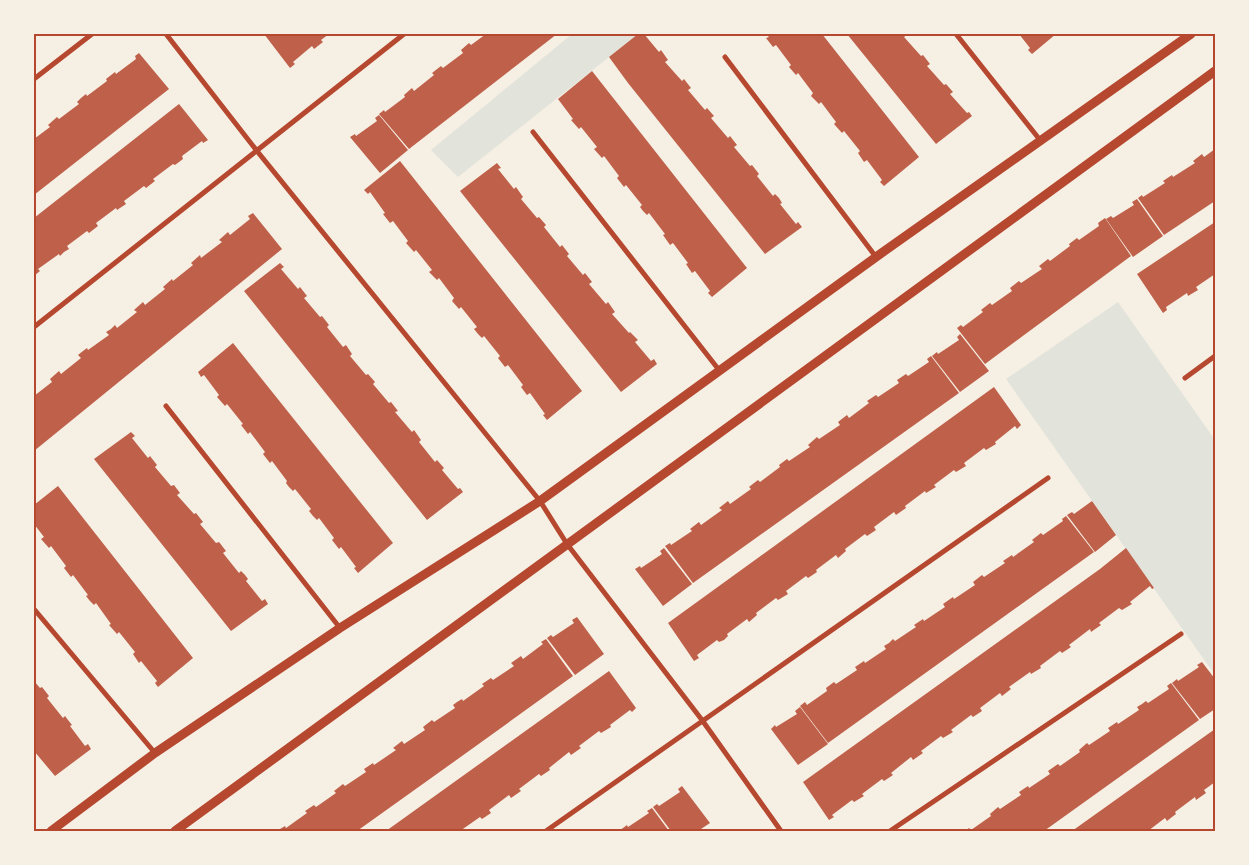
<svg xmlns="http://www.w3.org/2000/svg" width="1249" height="865" font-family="'DM Sans',sans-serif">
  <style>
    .green { fill: #e2e4dc }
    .building { fill: #bf614a }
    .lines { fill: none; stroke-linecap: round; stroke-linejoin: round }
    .minor { stroke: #b5482f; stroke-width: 5 }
    .tertiary { stroke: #b5482f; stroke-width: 9 }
    .neatline { fill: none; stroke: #b5482f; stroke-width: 2 }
  </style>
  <rect width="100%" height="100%" fill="#f6efe4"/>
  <g class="green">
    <polygon points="572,34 638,34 458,177 431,150"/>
    <polygon points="1118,302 1215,440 1215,675 1006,379"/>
  </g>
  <g class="building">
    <polygon points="264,34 329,34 321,40 323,42 314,49 312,46 293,62 295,64 290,68"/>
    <polygon points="486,34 557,34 409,149 379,114 384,110 385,112 405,97 404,95 412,88 414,91 434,75 432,73 441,66 443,68 463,53 461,50 469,43 471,45"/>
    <polygon points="638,34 644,34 659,52 661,50 668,60 665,62 682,81 684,79 691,88 688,90 705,110 707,108 714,116 711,118 728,138 730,136 737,145 734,147 750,166 752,165 759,174 757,176 773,196 775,194 779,198 782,203 780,204 796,224 798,222 802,227 765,254 628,83 609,57"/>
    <polygon points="766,34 822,34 919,157 884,186 880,182 882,180 867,160 864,162 858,153 860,151 844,131 842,133 834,124 836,122 821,102 819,104 811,96 813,93 798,73 796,75 789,67 791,65 776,45 773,47 766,38 769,37"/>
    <polygon points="847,34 908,34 904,37 921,56 923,55 930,64 927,66 944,85 946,84 953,92 950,94 967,113 969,112 972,116 936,144"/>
    <polygon points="1019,34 1056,34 1032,54 1028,50 1030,48"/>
    <polygon points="139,53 169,89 34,195 34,139 50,127 48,125 57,117 59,119 79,104 77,102 81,98 86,94 87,96 107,81 106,79 115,72 116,74 136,59 135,56"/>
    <polygon points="592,71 747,268 712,297 708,293 710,291 695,271 692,273 686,264 688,263 673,243 670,245 663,235 665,234 649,213 647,215 643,211 640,207 642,205 626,185 624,187 617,178 619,176 604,156 602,158 594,149 597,147 581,127 579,129 571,120 573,119 558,99"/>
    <polygon points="179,104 208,140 203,143 202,141 182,156 183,159 175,165 173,164 153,179 155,181 146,188 144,186 124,201 126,204 117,210 116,208 96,223 98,226 89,233 87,231 67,246 69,249 64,252 60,256 59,254 38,269 40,271 34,276 34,218"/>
    <polygon points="379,115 408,150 380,173 350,137 355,134 356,136 377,121 375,118"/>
    <polygon points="1215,149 1215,201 1164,235 1138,198 1142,195 1143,197 1165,183 1163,181 1172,175 1173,177 1195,163 1193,161 1202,154 1204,157"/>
    <polygon points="400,161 582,391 547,420 543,415 545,414 530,393 527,395 521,387 523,385 508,365 505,367 498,358 500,356 484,336 482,338 478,334 474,329 477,327 461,307 459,309 452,301 454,298 439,278 437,280 429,272 432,270 416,250 414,252 406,243 408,241 393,221 390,223 383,214 385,213 370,192 368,194 364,190"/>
    <polygon points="497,163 501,168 498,169 514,189 516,187 523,197 521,199 537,218 539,217 546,225 544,227 560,247 562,245 569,254 567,256 583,275 585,273 592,282 589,284 606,304 608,302 615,312 612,314 629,333 630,332 638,340 635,342 651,361 654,359 657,364 621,392 460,191"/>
    <polygon points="1137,199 1163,236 1133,257 1106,219 1111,216 1113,218 1134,205 1132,202"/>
    <polygon points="253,213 282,249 34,451 34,396 52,382 50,379 59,371 61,374 81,358 78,355 83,351 87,348 88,350 109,335 106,332 111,329 115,325 117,328 137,312 134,310 143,302 145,305 165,289 163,287 172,279 173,281 193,265 191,263 200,255 201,258 222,242 219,240 228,232 230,235 250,219 248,216"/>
    <polygon points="1105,218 1131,256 985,364 957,328 961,325 963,327 983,312 981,310 990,303 992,305 1012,291 1010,288 1019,281 1021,283 1042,269 1039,266 1048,259 1050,261 1070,246 1069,244 1077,238 1079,240 1099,226 1098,223"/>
    <polygon points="1215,222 1215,274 1196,287 1198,290 1188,296 1187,293 1166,307 1167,310 1163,313 1137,274"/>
    <polygon points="280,263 284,267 281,269 298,289 300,287 307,296 304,298 320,317 322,316 329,325 327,327 343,347 346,345 352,354 350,356 366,375 368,374 375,382 373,384 389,403 391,402 398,411 395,412 412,432 414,430 421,440 419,442 435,462 437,460 444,468 442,470 458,489 460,488 463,492 427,520 244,291"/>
    <polygon points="960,334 989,371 960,392 932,356 937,352 938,354 959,340 957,337"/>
    <polygon points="233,343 393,543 358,573 354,568 356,567 341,547 339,549 332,540 334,538 319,518 317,520 313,516 309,511 311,509 295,489 293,491 289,487 286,483 287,481 272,461 270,463 263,454 265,452 250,432 248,434 241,425 243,424 227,404 225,406 217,397 219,395 204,375 201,377 198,372"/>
    <polygon points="931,356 959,393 693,583 665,546 670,543 671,545 692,531 690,529 699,522 701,525 722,510 719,508 728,501 730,504 751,489 749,487 754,483 758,480 760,482 780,467 779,465 787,459 789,461 810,447 808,445 817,437 819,439 840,425 838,422 847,415 849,418 869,403 867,401 876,395 878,397 899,383 897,380 906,374 908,376 929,362 927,359"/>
    <polygon points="994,387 1021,425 1017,429 1015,426 995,442 996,444 986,450 984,448 964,463 966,466 956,472 954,470 934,485 936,487 926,493 925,491 905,506 906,508 896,515 894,512 874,527 876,530 867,536 865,534 845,549 846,551 838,558 836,555 816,570 817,572 808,578 806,576 786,591 788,594 778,600 776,598 756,613 757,615 749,622 747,619 727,634 728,636 724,640 719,642 717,640 697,655 699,658 694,661 668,623"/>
    <polygon points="131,432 135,436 132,438 148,458 150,456 157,465 155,467 171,486 174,485 180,493 177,495 194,514 196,513 203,522 200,524 216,543 219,542 226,551 223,553 239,573 241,571 245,575 248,579 246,581 262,601 265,599 268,604 231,631 94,459"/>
    <polygon points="58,486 193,658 158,687 155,683 157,681 141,661 139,663 133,654 135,652 119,632 117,634 109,625 111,624 96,603 94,605 90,601 86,596 88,595 73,575 71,577 64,568 66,566 51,546 49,548 41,539 44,537 34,524 34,505"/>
    <polygon points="1092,501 1116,535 1095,552 1067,515 1072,512 1074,514"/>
    <polygon points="1066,516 1094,552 828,743 800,706 805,702 807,705 827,691 826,688 834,682 836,684 857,670 855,667 864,661 865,663 886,649 884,646 889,643 893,639 895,641 916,627 914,625 923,619 924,621 945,607 943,604 953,597 954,599 975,585 973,582 982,575 984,577 1005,563 1003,561 1012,555 1013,557 1034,542 1032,540 1041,533 1043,535 1063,521 1062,519"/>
    <polygon points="664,548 692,584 663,606 635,569 640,566 641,568 662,554 660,551"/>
    <polygon points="1126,548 1154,588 1152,589 1150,586 1130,602 1132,604 1122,610 1119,608 1099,623 1101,625 1091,632 1090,629 1069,645 1071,647 1062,653 1060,651 1040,666 1041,668 1031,674 1030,672 1009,687 1011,689 1002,696 1000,693 980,708 982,711 973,717 971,715 951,730 953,732 943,738 941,736 921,751 923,753 913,760 911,757 891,773 893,775 884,781 882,779 862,794 864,796 854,802 852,800 832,815 834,817 829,820 803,782 1100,569"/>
    <polygon points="577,617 604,654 575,675 547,638 551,635 553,637 574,623 572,620"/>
    <polygon points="546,639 573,676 455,761 357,831 282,831 280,829 285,826 286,828 307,813 305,811 314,805 316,807 336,793 334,791 343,784 345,786 366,772 364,769 373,763 374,765 396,750 393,748 402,741 404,744 425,730 423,727 432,720 434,722 455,708 453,705 457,702 462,699 463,701 484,686 482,684 491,678 493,680 514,666 511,663 521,656 523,659 543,644 541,642"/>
    <polygon points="1202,662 1215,679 1215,709 1200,719 1172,683 1177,679 1178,681 1199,667 1197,665"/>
    <polygon points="609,671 636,708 632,712 630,710 610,725 611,727 601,733 599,731 579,746 581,748 571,755 569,752 549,768 550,770 541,776 539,774 519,789 521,791 511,798 509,795 489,810 491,813 482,819 480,817 460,831 386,831"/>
    <polygon points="34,681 40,688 42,687 49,696 47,698 63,718 65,716 68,720 72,725 70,726 85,746 88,744 91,749 55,776 34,751"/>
    <polygon points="1171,683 1199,720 1044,831 965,831 969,828 971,830 991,816 990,814 998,807 1000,809 1021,795 1019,792 1028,786 1029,788 1050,774 1048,771 1058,764 1060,766 1080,752 1079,750 1087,743 1089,745 1110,731 1108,728 1117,722 1118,724 1139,710 1137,707 1142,704 1146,701 1148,703 1169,689 1167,686"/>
    <polygon points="800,707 828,744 798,765 771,729 775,725 776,727 797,714 795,711"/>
    <polygon points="1215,729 1215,782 1204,790 1206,793 1196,800 1195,797 1175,812 1176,814 1172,817 1167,821 1165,818 1148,831 1072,831"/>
    <polygon points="682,786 710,823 698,831 671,831 653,807 657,804 659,806 680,792 678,789"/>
    <polygon points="652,808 669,831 619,831 627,825 628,827 649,813 647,811"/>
  </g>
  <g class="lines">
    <g class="minor">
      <polyline points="166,34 257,151 540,501 567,544 702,720 781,831"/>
      <polyline points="956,34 1040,140"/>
      <polyline points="725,57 876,257"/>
      <polyline points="34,79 92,34"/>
      <polyline points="533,132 719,370"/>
      <polyline points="34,327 404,34"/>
      <polyline points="1185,378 1215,356"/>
      <polyline points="166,406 340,628"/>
      <polyline points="34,609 155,753"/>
      <polyline points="546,831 1048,478"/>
      <polyline points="890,831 1181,634"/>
    </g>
    <g class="tertiary">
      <polyline points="51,831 155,753 340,628 540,501 876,257 1191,34"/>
      <polyline points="175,831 1215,71"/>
    </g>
  </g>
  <rect width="1249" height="865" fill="none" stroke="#f6efe4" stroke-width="70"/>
  <rect x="35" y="35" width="1179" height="795" class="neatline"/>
</svg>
